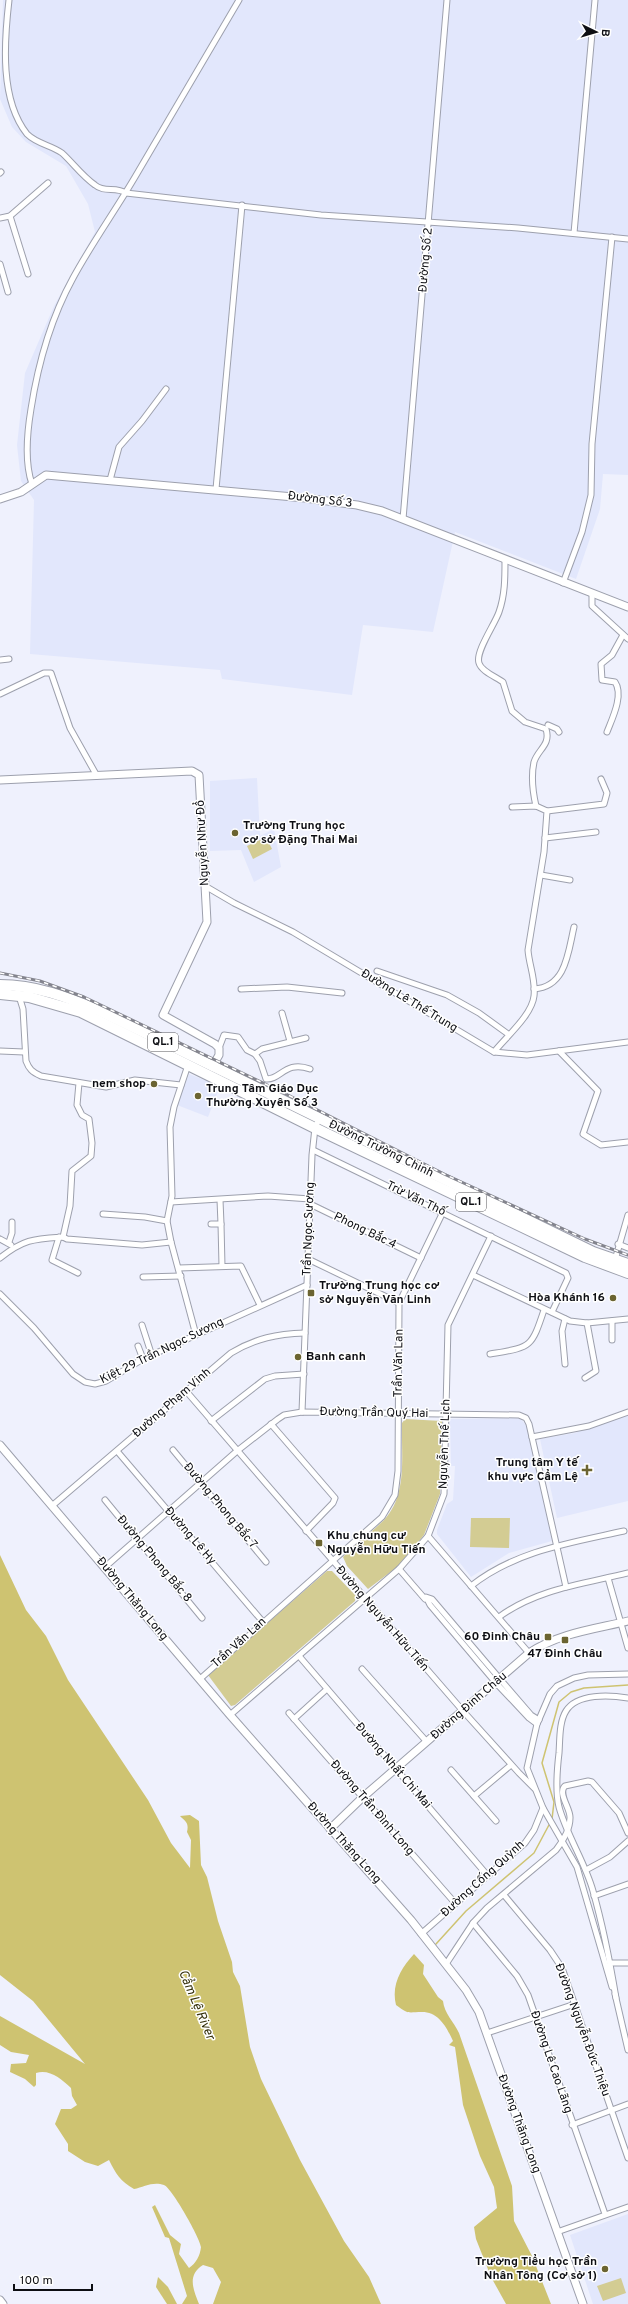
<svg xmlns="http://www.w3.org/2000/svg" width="628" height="2304" font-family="Overpass,sans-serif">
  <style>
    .built { fill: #e2e7fc }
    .green { fill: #d3cc93 }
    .water { fill: #cec371 }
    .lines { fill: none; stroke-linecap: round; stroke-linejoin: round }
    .stream { stroke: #cec371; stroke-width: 1.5 }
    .street-casing { stroke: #9da0ad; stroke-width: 7 }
    .secondary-casing { stroke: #9da0ad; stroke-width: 9 }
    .highway-casing { stroke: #9da0ad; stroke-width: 12 }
    .street { stroke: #fff; stroke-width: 5 }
    .secondary { stroke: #fff; stroke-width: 7 }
    .highway { stroke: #fff; stroke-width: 10 }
    .rail-casing { stroke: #84858e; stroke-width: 3 }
    .rail { stroke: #fff; stroke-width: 1.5; stroke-dasharray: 4.5; stroke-linecap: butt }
    .poi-dot { fill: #6b6431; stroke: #fff; stroke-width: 1.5 }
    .labels { text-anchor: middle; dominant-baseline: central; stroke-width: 3; stroke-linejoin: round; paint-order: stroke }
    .shield { fill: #fff; stroke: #56565a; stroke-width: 1 }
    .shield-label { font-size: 11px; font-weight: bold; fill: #0d0e13 }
    .street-label { font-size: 12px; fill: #0d0e13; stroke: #fff }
    .poi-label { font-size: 12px; font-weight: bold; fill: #0d0e13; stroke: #fff; text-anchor: start }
    .water-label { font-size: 13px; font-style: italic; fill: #35300b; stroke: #fff }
  </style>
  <rect width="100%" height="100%" fill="#eff1fd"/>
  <g class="built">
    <polygon points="3,0 628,0 628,475 603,474 600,509 576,579 455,532 433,632 363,625 352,695 222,679 220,670 30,654 34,500 21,481 17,445 25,373 54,306 95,232 88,204 66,166 26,142 12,127 0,99"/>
    <polygon points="257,778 260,836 274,829 281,867 254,882 241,850 210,851 210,781"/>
    <polygon points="189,1074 220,1086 208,1117 177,1105"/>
    <polygon points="628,1413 628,1501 557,1518 540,1439 575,1433"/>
    <polygon points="520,1418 528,1428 552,1541 509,1553 471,1577 437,1534 437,1530 447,1504 453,1500 455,1466 451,1466 450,1419"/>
    <polygon points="628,2214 628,2304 593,2304 570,2235"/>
  </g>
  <g class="green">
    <polygon points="266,837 272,849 253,859 247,846"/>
    <path d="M405,1419L442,1421L440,1494L424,1535L397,1567L368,1589L347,1566L343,1557C355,1544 371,1533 384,1520C408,1495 401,1454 402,1423Z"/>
    <polygon points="471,1518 510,1518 509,1548 470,1547"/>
    <polygon points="327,1571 332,1571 356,1596 355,1601 235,1705 231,1706 208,1675"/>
    <polygon points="621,2278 626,2293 603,2301 597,2286"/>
  </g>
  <g class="water">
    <path d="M0,1555L26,1610L46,1636L68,1680L148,1800L171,1843L190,1868L191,1840L187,1832C189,1823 186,1822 180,1816L190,1815L199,1821L201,1865L207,1877L218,1921L232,1962L233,1972L240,1986L250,2047L261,2079L300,2160L344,2241L369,2277L381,2304H213L221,2282L213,2268L203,2265C187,2275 193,2289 199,2304H182L187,2296L169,2238L165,2237L152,2207L155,2205L170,2235L181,2244L179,2254L189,2268C196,2263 200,2256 201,2247C201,2240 172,2188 164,2185C153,2181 144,2187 134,2189C120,2181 116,2174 109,2160L98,2166L85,2162L68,2151V2144L55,2124L61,2109H71L77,2105L72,2096L71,2088C61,2079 50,2069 36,2073V2085L34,2087L25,2079L10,2072L11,2064L26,2063L29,2055L11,2052L0,2045V2016L85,2064L33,2001L0,1975Z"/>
    <path d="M414,1954L424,1965L423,1974L438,1997L443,2001C444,2013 454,2022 459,2033L512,2186L514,2221L532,2256L551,2304H506L491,2277L476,2239L474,2227L497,2208L494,2187L480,2156L463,2105L455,2047L449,2045L453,2041C447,2028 439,2012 422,2012C408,2012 409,2015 396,2005C391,1985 401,1968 414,1954Z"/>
    <polygon points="158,2277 168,2287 177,2304 167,2304 156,2287"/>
  </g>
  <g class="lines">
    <g class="stream">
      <polyline points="552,1819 554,1802 542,1763 559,1702 571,1692 584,1688 628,1685"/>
      <polyline points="436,1944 466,1911 534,1853 550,1823"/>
    </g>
    <defs>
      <g id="street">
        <path d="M9,0C4,43 0,100 27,134C37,144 51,145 62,153C73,163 82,176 95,185C104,193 116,186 126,193L321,215L518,228L628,239"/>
        <polyline points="0,173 1,172"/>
        <polyline points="10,216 28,274"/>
        <polyline points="0,218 10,216 48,183"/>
        <polyline points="574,233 595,0"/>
        <polyline points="0,264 8,292"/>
        <polyline points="110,480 119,447 142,421 166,389"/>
        <path d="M32,484C24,461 27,433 31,409C38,364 51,318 73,278C92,243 115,211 135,177C170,118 204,59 239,0"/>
        <polyline points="216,489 242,205"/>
        <polyline points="403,519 447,0"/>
        <path d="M505,560C505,578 505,595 499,612C495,624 475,652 479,663C481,671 496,677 503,682L512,711L525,722L546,729C551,745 538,749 534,762C531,776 533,793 536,806"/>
        <polyline points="563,583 582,532 591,495 592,444 612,237"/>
        <polyline points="592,594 592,606 628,639"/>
        <polyline points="0,660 9,659"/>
        <polyline points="0,694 44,673 51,673 70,728 97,776"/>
        <polyline points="548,725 557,729 559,732"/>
        <path d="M607,732C612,719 624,695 615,682L602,680L601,664L612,655L623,635"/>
        <polyline points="547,811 604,804 607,793 601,779"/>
        <polyline points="545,838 596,832"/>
        <polyline points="541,875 570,880"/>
        <polyline points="205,886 234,903 293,932 494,1052 527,1055 628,1042"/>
        <polyline points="377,971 447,995 479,1013 508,1034"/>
        <polyline points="241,989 287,987 342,993"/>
        <path d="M534,989C566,987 568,953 574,927"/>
        <path d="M19,996L23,1009L26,1061C29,1069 32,1072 41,1076L106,1087L135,1080L181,1085"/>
        <polyline points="282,1013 290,1041"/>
        <path d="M219,1048L224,1035L238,1037L247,1050L255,1054L260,1061L266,1079C281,1080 285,1060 310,1069"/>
        <polyline points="0,1051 24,1052"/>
        <polyline points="559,1051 598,1091 583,1134 601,1145 628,1142"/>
        <path d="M494,1052C506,1037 532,1015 534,996C536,980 529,965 528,950L544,852L547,811L536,806L512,807"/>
        <polyline points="255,1054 262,1049 306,1038"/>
        <polyline points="188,1065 174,1107 170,1127 172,1196 167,1221 171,1242 196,1335"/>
        <polyline points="313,1150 566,1273 568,1278 552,1312"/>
        <polyline points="171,1202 268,1196 310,1199"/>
        <polyline points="310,1204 421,1258"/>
        <polyline points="103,1214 145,1217 167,1221"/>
        <polyline points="211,1224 221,1224 220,1200"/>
        <polyline points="221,1224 222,1266"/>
        <polyline points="59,1237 52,1260 78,1273"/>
        <polyline points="63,1237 70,1206 72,1171 91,1156 92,1143 89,1119 82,1115 77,1105 79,1083"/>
        <polyline points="0,1239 11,1245"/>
        <polyline points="9,1242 12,1233 12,1222"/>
        <polyline points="618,1244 628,1248"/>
        <path d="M0,1258C24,1239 34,1239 63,1237L67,1239L142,1245L171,1242"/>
        <polyline points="308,1259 399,1303"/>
        <polyline points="615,1260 628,1215"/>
        <polyline points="179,1268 241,1266 260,1305"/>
        <polyline points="473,1275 570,1321 587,1323 628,1319"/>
        <polyline points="143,1277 181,1276"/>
        <polyline points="0,1294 34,1328 73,1374 85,1382 95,1384 106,1381 143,1359 307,1285"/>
        <polyline points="612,1321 612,1340"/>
        <polyline points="142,1325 152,1356"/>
        <polyline points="138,1346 143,1359"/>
        <path d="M490,1354C531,1347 531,1349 544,1310"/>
        <polyline points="565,1364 562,1331 565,1319"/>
        <polyline points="585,1378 596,1371 587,1323"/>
        <polyline points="186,1391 463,1711 519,1773 534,1788"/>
        <polyline points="302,1412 312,1155 315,1128 319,1119"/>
        <polyline points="211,1421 265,1379 275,1376 304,1374"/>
        <polyline points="271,1424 335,1498 333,1503 306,1531"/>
        <polyline points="532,1437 589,1426 628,1412"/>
        <polyline points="173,1450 266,1562"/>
        <polyline points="117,1451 263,1622"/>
        <polyline points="105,1500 202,1618"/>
        <path d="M53,1505L231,1353C256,1338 277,1334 305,1333"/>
        <polyline points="428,1536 529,1653"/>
        <polyline points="105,1567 237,1451 278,1419 284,1415 302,1412 519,1415 526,1418 529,1424 566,1587"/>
        <polyline points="399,1569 425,1599"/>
        <polyline points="608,1578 628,1648"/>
        <path d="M471,1586C515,1551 570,1543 624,1531"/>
        <path d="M499,1617C537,1589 583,1584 628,1573"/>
        <polyline points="299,1656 488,1876"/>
        <polyline points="362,1669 427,1742"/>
        <polyline points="200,1679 382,1517 395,1495 398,1471 399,1303 443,1212"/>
        <polyline points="289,1713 455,1903"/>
        <polyline points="230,1715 399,1569 428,1536 444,1494 448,1325 491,1236"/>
        <polyline points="294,1719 327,1689"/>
        <polyline points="537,1724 529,1718 496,1683 430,1605 426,1597 432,1599 500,1679 531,1715 539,1720"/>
        <polyline points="451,1770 496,1821"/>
        <polyline points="474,1796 511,1765"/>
        <polyline points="543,1808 577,1867 612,1987"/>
        <polyline points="586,1870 610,1857 628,1841"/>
        <polyline points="504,1895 550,1950 562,1968 628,2158"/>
        <polyline points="594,1896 628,1884"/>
        <polyline points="473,1923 517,1976 528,1995 605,2214"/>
        <polyline points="421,1934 525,1843 534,1830 543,1808 527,1768 537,1724 550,1694 557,1686 574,1678 588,1675 628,1674"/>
        <polyline points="610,1963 628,1963"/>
        <path d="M446,1964L473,1923L487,1908L556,1850C563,1841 570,1830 570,1818C571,1809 557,1793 565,1786L588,1781L592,1782L619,1813L628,1833"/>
        <polyline points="615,1994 628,2050"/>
        <path d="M616,1998C610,1962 603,1926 593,1891C585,1862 567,1836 559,1807C555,1790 557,1770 559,1753C560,1740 559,1722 566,1711C577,1693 610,1695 628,1698"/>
        <polyline points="487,2033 575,2004"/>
        <polyline points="572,2125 628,2104"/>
        <polyline points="557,2232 628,2207"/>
      </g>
      <g id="secondary">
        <polyline points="0,499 21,492 46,475 305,498 357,505 382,511 628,607"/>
        <polyline points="0,780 192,771 199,775 207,922 163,1015 215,1044 219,1048 219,1055 212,1067"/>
        <polyline points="0,1445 230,1715 411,1920 466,1990 479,2012 583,2304"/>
        <path d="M330,1829L363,1797L529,1653C559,1633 595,1629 628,1621"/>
        <polyline points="0,2300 3,2304"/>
      </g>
      <g id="highway">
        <path d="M0,985C36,985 67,997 100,1011L593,1252L628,1264"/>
        <polyline points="0,994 29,997 81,1012 315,1128 585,1257 628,1273"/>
      </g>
    </defs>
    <use href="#street" class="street-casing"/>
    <use href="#secondary" class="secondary-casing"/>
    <use href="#highway" class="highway-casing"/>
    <use href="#street" class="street"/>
    <use href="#secondary" class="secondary"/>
    <use href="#highway" class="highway"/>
    <defs>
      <polyline id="rail" points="0,973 40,981 84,997 284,1093 444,1174 585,1239 628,1255"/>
    </defs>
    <use href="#rail" class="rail-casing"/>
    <use href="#rail" class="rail"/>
  </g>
  <g class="poi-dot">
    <circle cx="235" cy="833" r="4"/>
    <circle cx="154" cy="1084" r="4"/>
    <circle cx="198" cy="1096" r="4"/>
    <rect x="307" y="1289" width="8" height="8" rx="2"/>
    <circle cx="613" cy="1298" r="4"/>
    <circle cx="298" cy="1357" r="4"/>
    <path d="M585 1464h4v4h4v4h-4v4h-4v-4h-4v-4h4z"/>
    <rect x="315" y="1539" width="8" height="8" rx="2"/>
    <rect x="544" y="1633" width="8" height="8" rx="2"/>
    <rect x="561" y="1636" width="8" height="8" rx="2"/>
    <circle cx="605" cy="2269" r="4"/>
  </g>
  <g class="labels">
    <g class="shield">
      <rect x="148" y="1033" width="30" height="18" rx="3"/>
      <rect x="456" y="1193" width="30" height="18" rx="3"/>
    </g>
    <g class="shield-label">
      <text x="163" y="1042">QL.1</text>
      <text x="471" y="1202">QL.1</text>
    </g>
    <g class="street-label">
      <text transform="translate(426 260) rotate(-85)">Đường Số 2</text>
      <text transform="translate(320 500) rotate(7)">Đường Số 3</text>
      <text transform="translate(203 843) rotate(-93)">Nguyễn Như Đổ</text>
      <text transform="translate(409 1001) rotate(31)">Đường Lê Thế Trung</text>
      <text transform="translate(381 1149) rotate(26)">Đường Trường Chinh</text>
      <text transform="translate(416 1199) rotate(26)">Trừ Văn Thố</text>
      <text transform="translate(309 1229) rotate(-88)">Trần Ngọc Sương</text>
      <text transform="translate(365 1231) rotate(26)">Phong Bắc 4</text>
      <text transform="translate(162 1351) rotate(-26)">Kiệt 29 Trần Ngọc Sương</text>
      <text transform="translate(399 1363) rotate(-89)">Trần Văn Lan</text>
      <text transform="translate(172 1403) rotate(-41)">Đường Phạm Vinh</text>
      <text transform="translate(374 1413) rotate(1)">Đường Trần Quý Hai</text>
      <text transform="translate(445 1444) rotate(-88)">Nguyễn Thế Lịch</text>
      <text transform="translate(220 1506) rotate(50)">Đường Phong Bắc 7</text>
      <text transform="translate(190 1536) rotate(49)">Đường Lê Hy</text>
      <text transform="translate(154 1559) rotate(50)">Đường Phong Bắc 8</text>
      <text transform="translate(132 1599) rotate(50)">Đường Thăng Long</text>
      <text transform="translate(382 1619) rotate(49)">Đường Nguyễn Hữu Tiến</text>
      <text transform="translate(239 1643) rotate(-42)">Trần Văn Lan</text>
      <text transform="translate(469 1706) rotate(-41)">Đường Đinh Châu</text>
      <text transform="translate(393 1766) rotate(49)">Đường Nhất Chi Mai</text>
      <text transform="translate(372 1808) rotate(49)">Đường Trần Đình Long</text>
      <text transform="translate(344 1843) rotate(48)">Đường Thăng Long</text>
      <text transform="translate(483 1879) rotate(-42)">Đường Cống Quỳnh</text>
      <text transform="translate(582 2030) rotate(70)">Đường Nguyễn Đức Thiệu</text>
      <text transform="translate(551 2062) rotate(71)">Đường Lê Cao Lãng</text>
      <text transform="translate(519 2124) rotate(70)">Đường Thăng Long</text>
    </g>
    <g class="poi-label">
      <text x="243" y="826">Trường Trung học<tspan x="243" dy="14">cơ sở Đặng Thai Mai</tspan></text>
      <text x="146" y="1084" text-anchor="end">nem shop</text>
      <text x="206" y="1089">Trung Tâm Giáo Dục<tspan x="206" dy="14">Thường Xuyên Số 3</tspan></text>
      <text x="319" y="1286">Trường Trung học cơ<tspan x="319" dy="14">sở Nguyễn Văn Linh</tspan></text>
      <text x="605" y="1298" text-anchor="end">Hòa Khánh 16</text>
      <text x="306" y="1357">Banh canh</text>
      <text x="578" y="1463" text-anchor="end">Trung tâm Y tế<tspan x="578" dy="14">khu vực Cẩm Lệ</tspan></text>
      <text x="327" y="1536">Khu chung cư<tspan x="327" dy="14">Nguyễn Hữu Tiến</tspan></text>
      <text x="540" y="1637" text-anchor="end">60 Đinh Châu</text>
      <text x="565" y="1654" text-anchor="middle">47 Đinh Châu</text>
      <text x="597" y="2262" text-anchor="end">Trường Tiểu học Trần<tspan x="597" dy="14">Nhân Tông (Cơ sở 1)</tspan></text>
    </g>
    <g class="water-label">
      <text transform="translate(196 2005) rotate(67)">Cẩm Lệ River</text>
    </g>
  </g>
  <g transform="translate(596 32) rotate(95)" stroke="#ffffff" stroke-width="3" paint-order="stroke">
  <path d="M0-3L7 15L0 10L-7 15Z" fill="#0d0e13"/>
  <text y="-6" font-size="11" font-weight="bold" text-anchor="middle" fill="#0d0e13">B</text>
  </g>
  <path d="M14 2284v6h78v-6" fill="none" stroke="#0d0e13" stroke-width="2"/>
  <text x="20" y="2284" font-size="12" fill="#0d0e13" stroke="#ffffff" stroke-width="3" paint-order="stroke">100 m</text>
</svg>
